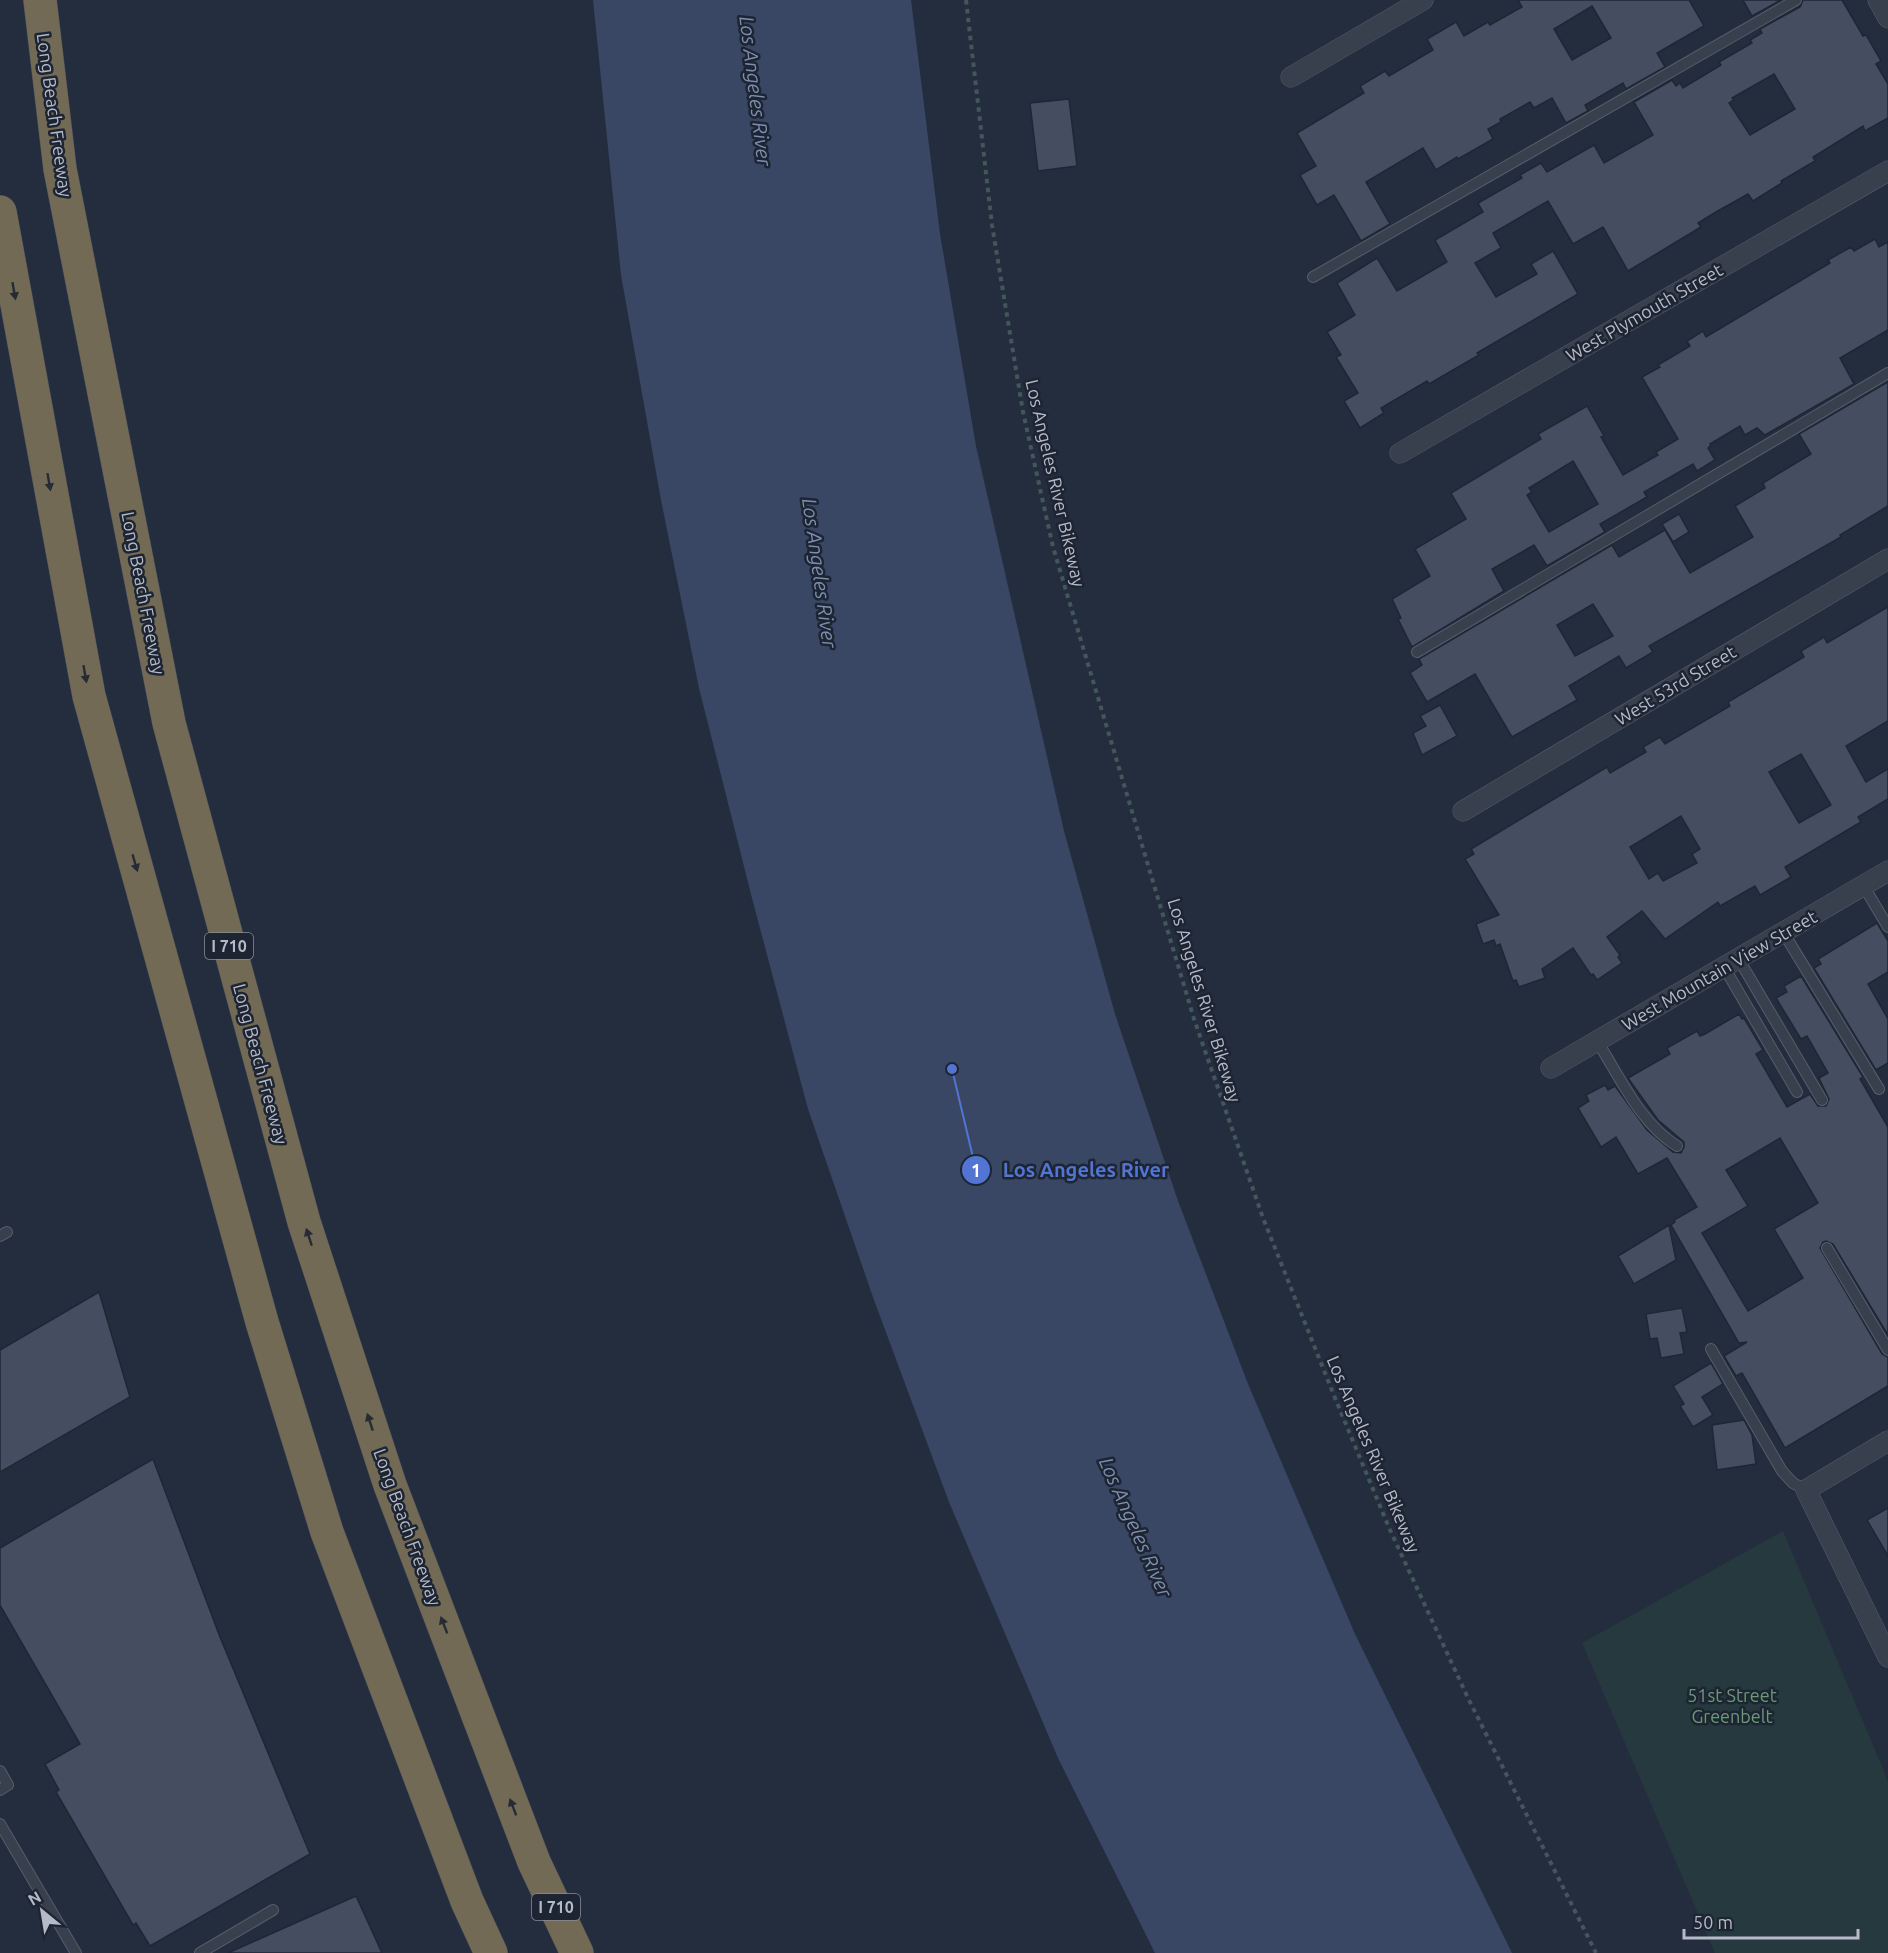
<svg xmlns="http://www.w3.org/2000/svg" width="1888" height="1953" font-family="Ubuntu,sans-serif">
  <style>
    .green { fill: #26393e }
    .water { fill: #394764 }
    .building { fill: #454e61; stroke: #1f2634; stroke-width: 1.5; fill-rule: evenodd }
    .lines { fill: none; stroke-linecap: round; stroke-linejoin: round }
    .lane-casing { stroke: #565d6b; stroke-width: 12 }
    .street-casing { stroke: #565d6b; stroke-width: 21 }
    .highway-casing { stroke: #434a58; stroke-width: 34 }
    .path { stroke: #44565b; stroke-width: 4; stroke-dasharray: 4.5 4.5; stroke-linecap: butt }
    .lane { stroke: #383f4d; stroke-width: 10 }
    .street { stroke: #383f4d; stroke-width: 20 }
    .highway { stroke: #736a55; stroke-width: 33 }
    .oneway { fill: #262b36 }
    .labels { text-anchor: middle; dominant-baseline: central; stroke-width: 5; stroke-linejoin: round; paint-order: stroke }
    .shield { fill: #1d2432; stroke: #878d9b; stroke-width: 1.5 }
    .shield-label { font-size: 16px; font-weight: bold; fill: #b4bac8 }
    .street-label { font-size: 18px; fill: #b4bac8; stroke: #1d2432 }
    .park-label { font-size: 18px; fill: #6c997a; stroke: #1d2432 }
    .water-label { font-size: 20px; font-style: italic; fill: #7c8eaf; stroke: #1d2432 }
    .leader { fill: none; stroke: #5274d2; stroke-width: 2 }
    .callout-dot { fill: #5274d2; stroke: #1d2432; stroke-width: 2 }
    .mark-label { font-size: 18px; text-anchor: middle; font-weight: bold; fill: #fff }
    .callout-label { font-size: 20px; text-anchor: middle; font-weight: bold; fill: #5274d2; stroke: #1d2432; stroke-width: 5; stroke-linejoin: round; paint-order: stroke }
  </style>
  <rect width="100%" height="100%" fill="#242d3d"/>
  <polygon class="green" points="1783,1531 1888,1781 1888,1953 1715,1953 1582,1643"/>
  <polygon class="water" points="593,0 911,0 940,234 976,446 1064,831 1115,1014 1178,1201 1248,1384 1355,1634 1512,1953 1155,1953 1058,1758 949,1502 874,1300 808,1109 753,902 699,688 661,500 621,275"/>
  <g class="building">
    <path d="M1518,0H1689L1704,26L1657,53L1665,67L1626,89L1623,83L1585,105L1588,111L1566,123L1552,98L1534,108L1530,102L1500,119L1501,122L1488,129L1493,139L1458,159L1457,157L1436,170L1423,148L1366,182L1390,224L1361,241L1334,195L1317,205L1300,175L1316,166L1297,133L1364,93L1360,86L1385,71L1389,76L1433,50L1427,39L1456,22L1464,36L1488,22L1490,25L1522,7ZM1592,6L1611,38L1572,60L1554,29Z"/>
    <polygon points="1743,0 1781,0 1752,16"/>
    <path d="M1803,0H1842L1863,36L1866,35L1881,61L1876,64L1888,84V118L1865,131L1863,126L1813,157L1815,161L1781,181L1782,183L1753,201L1748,194L1716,212L1698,223L1701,227L1628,271L1603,227L1573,244L1548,201L1493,233L1501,248L1475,263L1496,297L1537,274L1531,264L1553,251L1578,294L1477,353L1479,355L1429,384L1427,381L1381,408L1384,413L1360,428L1344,401L1358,393L1336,357L1341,355L1327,332L1355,315L1337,283L1377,258L1397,291L1447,262L1435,240L1483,212L1478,203L1522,178L1520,175L1541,163L1547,172L1594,145L1604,163L1653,135L1634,102L1672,80L1676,86L1680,83L1683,88L1721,65L1719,62L1752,43L1750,40L1762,33L1760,29L1800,7ZM1774,74L1795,109L1750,135L1729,103L1734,100L1732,98Z"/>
    <polygon points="1069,99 1077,166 1038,171 1030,103"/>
    <path d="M1875,239L1879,247L1888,242V330L1840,358L1854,384L1765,435L1757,428L1745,435L1740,426L1710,444L1711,445L1708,448L1715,460L1697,471L1693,464L1644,492L1647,497L1600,524L1605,532L1547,566L1534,545L1492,569L1504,591L1412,647L1398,619L1401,618L1392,599L1430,576L1415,549L1466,519L1451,493L1541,439L1538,434L1587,406L1604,436L1601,437L1623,475L1658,455L1656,452L1678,439L1642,377L1660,367L1658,365L1690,346L1687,341L1703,331L1706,337L1830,263L1828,260L1851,247L1854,251ZM1573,461L1598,504L1549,532L1527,495L1532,492L1529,488Z"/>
    <path d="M1888,382V506L1840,535L1841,537L1649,646L1653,652L1626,668L1619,656L1569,686L1577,700L1512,737L1475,674L1427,702L1410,673L1422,665L1419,659L1612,545L1619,557L1665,530L1690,573L1753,537L1735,506L1765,488L1763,483L1811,454L1799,434ZM1593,604L1613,636L1575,656L1557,625Z"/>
    <polygon points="1679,514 1689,532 1673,542 1662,524"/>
    <path d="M1888,607V721L1846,746L1866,782L1888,769V799L1858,817L1861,822L1785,867L1791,877L1760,895L1755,886L1720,906L1718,902L1665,939L1642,911L1607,937L1620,955L1618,957L1622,963L1597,980L1593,974L1591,975L1573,948L1542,969L1545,978L1519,987L1516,980L1513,981L1500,944L1496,946L1494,940L1483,944L1476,924L1499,915L1465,859L1474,854L1471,849L1607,767L1610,773L1646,752L1643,747L1660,737L1665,744L1730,706L1728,702L1804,657L1801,651L1824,637L1827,643ZM1801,754L1831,805L1799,823L1769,772ZM1681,816L1700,849L1692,854L1697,863L1663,881L1658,873L1649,879L1630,847Z"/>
    <polygon points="1440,705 1457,736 1422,755 1413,733 1426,726 1420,716"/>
    <polygon points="1877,923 1888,941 1888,972 1868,984 1888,1019 1888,1063 1876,1070 1814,968 1821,964 1818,959"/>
    <path d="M1801,976L1863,1077L1860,1079L1888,1127V1335L1833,1244L1826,1241L1823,1242L1820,1248L1882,1354L1888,1357V1386L1785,1448L1742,1373L1736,1376L1724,1356L1747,1342L1739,1343L1671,1225L1675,1222L1674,1220L1697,1207L1667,1158L1638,1174L1616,1137L1601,1147L1578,1108L1589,1101L1586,1095L1605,1085L1608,1090L1615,1086L1647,1130L1673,1152L1681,1153L1684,1147V1142L1658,1120L1628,1078L1670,1054L1667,1048L1697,1031L1700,1036L1705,1034L1739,1014L1742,1019L1744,1018L1763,1050L1756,1054L1787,1107L1810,1094L1818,1106H1826L1829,1099L1819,1078L1828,1073L1807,1036L1801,1039L1776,998L1787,992L1784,986ZM1780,1138L1818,1203L1774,1229L1803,1278L1748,1311L1702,1233L1748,1206L1726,1170Z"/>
    <polygon points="1669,1225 1676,1260 1634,1284 1618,1256"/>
    <polygon points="99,1292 130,1397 0,1472 0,1350"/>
    <polygon points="1682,1308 1687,1332 1680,1333 1684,1354 1661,1358 1657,1338 1650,1339 1646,1314"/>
    <polygon points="1711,1363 1723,1384 1702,1397 1713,1415 1693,1427 1680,1406 1684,1404 1673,1386"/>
    <polygon points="1744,1420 1752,1435 1756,1464 1717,1470 1712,1425"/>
    <polygon points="153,1459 220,1637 310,1854 150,1946 136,1923 133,1925 56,1792 59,1790 45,1764 80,1744 0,1605 0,1548"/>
    <polygon points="1888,1508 1888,1556 1867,1520"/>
    <polygon points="356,1896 382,1953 228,1953"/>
  </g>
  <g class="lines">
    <defs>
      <g id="lane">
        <polyline points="1313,277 1796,0"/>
        <polyline points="1417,652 1888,373"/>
        <polyline points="1863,885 1888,927"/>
        <polyline points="1783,932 1879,1089"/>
        <polyline points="1738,958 1822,1100"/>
        <polyline points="1724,967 1797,1092"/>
        <path d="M1597,1041C1620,1077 1640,1123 1677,1146"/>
        <polyline points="0,1236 7,1232"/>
        <polyline points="1827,1248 1888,1350"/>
        <polyline points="1711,1349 1782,1471 1793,1483 1806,1490"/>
        <polyline points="0,1771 8,1785 0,1790"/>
        <polyline points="0,1824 76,1953"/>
        <polyline points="200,1953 273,1910"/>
      </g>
      <g id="street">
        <polyline points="1878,0 1888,18"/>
        <polyline points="1291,77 1423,0"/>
        <polyline points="1400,453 1888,171"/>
        <polyline points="1463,811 1888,559"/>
        <polyline points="1551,1068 1888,871"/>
        <polyline points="1888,1441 1806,1490 1888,1657"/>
      </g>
      <g id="highway">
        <polyline points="40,0 60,169 169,723 304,1222 390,1485 534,1862 577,1953"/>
        <polyline points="0,212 89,696 262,1322 327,1532 467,1901 491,1953"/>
      </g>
    </defs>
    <use href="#lane" class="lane-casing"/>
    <use href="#street" class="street-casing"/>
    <use href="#highway" class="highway-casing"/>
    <polyline class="path" points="966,0 992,225 1023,412 1053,547 1194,1019 1263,1218 1335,1398 1390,1530 1468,1698 1596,1953"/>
    <use href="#lane" class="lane"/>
    <use href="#street" class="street"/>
    <use href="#highway" class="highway"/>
  </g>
  <defs><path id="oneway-solid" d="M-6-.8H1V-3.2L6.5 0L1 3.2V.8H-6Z" transform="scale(1.5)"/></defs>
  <g class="oneway">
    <use href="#oneway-solid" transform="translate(14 291) rotate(80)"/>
    <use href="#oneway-solid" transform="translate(49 482) rotate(80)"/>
    <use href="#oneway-solid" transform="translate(85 674) rotate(80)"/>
    <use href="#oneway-solid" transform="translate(135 863) rotate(74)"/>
    <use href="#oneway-solid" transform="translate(309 1237) rotate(-108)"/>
    <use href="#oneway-solid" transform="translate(370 1422) rotate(-108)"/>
    <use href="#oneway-solid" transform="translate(444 1625) rotate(-111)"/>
    <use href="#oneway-solid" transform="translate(513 1807) rotate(-111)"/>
  </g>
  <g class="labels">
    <g class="shield">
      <rect x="205" y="933" width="48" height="26" rx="4.5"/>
      <rect x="532" y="1894" width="48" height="26" rx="4.5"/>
    </g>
    <g class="shield-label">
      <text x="229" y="946">I 710</text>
      <text x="556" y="1907">I 710</text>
    </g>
    <g class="street-label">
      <text transform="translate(55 115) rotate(82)">Long Beach Freeway</text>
      <text transform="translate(1644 312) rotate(-30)">West Plymouth Street</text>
      <text transform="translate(1056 483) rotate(77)">Los Angeles River Bikeway</text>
      <text transform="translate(144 593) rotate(79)">Long Beach Freeway</text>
      <text transform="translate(1675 685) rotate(-31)">West 53rd Street</text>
      <text transform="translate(1719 970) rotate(-30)">West Mountain View Street</text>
      <text transform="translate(1205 1000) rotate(73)">Los Angeles River Bikeway</text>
      <text transform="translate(261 1064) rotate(75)">Long Beach Freeway</text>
      <text transform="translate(1374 1454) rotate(67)">Los Angeles River Bikeway</text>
      <text transform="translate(408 1527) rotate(70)">Long Beach Freeway</text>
    </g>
    <g class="park-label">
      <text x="1732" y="1695">51st Street<tspan x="1732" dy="21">Greenbelt</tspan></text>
    </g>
    <g class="water-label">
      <text transform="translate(756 91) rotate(83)">Los Angeles River</text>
      <text transform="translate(820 573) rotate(82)">Los Angeles River</text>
      <text transform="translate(1136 1527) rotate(66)">Los Angeles River</text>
    </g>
  </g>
  <path class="leader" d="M952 1069L976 1170"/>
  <g class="callout-dot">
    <circle cx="952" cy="1069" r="6"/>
    <circle cx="976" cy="1170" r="15"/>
  </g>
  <g class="mark-label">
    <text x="976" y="1177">1</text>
  </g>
  <g class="callout-label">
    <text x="1086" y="1177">Los Angeles River</text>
  </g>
  <g transform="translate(42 1911) rotate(330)" stroke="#1d2432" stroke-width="4.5" paint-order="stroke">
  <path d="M0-4.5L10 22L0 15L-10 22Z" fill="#b4bac8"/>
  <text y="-9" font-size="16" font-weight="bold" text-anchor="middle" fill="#b4bac8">N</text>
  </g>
  <path d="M1684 1929v9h174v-9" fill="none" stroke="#b4bac8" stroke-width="3"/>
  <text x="1693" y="1929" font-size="18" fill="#b4bac8" stroke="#1d2432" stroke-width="4.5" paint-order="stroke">50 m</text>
</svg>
